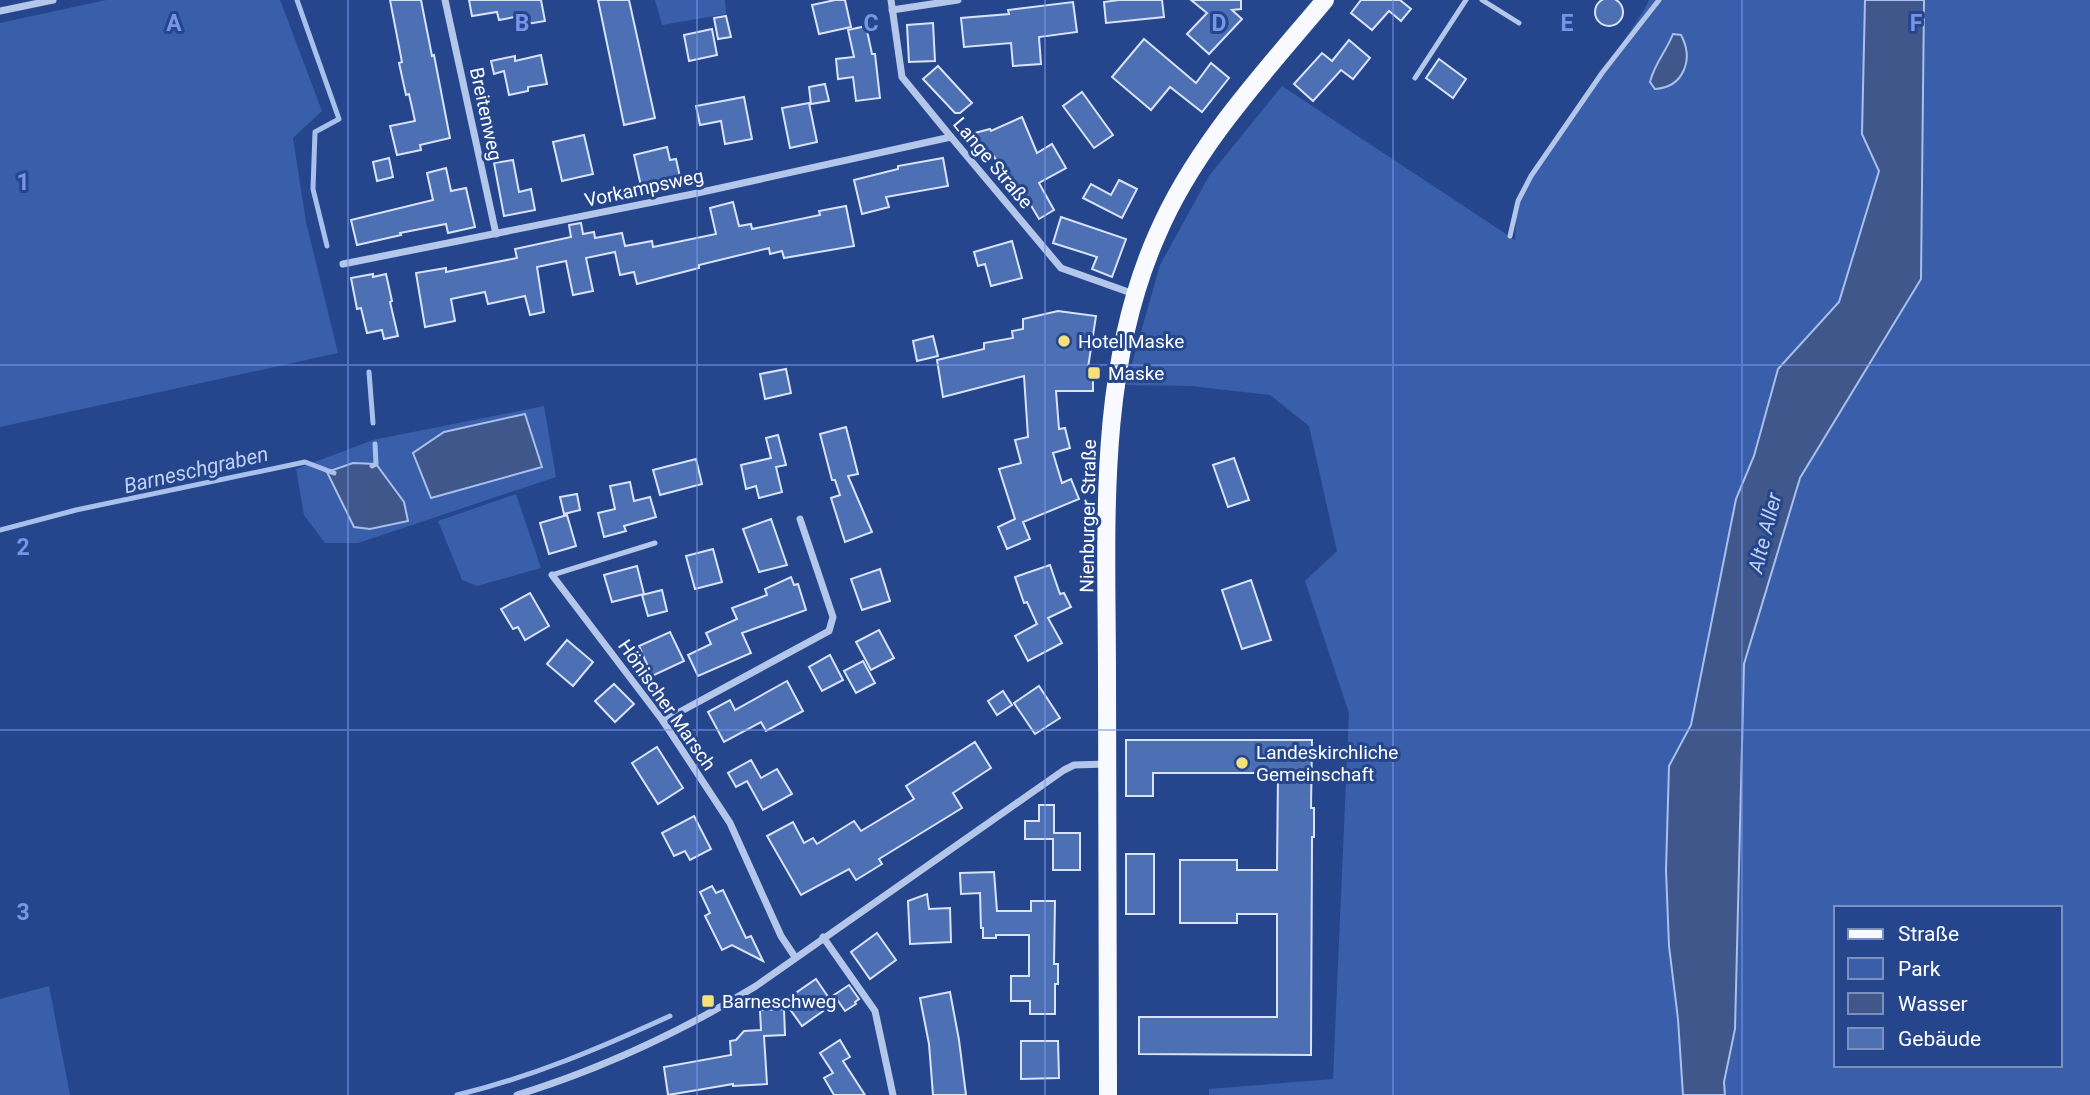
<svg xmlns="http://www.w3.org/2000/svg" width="2090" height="1095" font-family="Roboto,sans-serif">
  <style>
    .green { fill: #395eaa; fill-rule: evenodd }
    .water { fill: #3f578a; stroke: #a9c0ec; stroke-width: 2 }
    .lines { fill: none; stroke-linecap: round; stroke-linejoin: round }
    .stream { stroke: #a9c0ec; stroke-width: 5 }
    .building { fill: #4d6fb4; stroke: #d9e3f8; stroke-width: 2 }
    .lane { stroke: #b4c7eb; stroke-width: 5 }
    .street { stroke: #b4c7eb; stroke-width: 7 }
    .primary { stroke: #f9faff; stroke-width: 18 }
    .grid { fill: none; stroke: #7795e8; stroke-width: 2; stroke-opacity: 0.55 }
    .poi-dot { fill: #f5e079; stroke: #25468d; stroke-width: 2.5 }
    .labels { text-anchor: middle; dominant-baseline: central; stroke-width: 6; stroke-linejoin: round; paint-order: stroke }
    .street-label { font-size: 19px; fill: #fff; stroke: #25468d }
    .poi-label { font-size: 19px; fill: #fff; stroke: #25468d; text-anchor: start }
    .water-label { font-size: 21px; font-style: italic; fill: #c0d1f2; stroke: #25468d }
    .grid-label { font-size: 23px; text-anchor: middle; font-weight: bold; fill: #7795e8; stroke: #25468d; stroke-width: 6; stroke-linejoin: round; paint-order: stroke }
  </style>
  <rect width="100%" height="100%" fill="#25468d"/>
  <g class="green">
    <polygon points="106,0 280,0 322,111 293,138 306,222 338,353 0,427 0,23"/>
    <polygon points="655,0 725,0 726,14 662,25"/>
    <path d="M1649,0H2090V1095H1209V1089L1333,1079L1349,713L1305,581L1337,551L1309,426L1270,395L1191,386L1126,385L1160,265L1209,176L1282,86L1515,240L1517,201L1542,161L1643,12ZM1836,908H2060V1065H1836Z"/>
    <path d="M544,406L556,477L358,543H325L304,515L296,469L373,440ZM328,472L388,478L404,502L338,492Z"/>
    <polygon points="516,494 541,568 477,586 462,580 438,521"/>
    <polygon points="49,986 70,1095 0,1095 0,999"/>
  </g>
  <g class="water">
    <polygon points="1865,0 1924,0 1921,279 1800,478 1744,664 1735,1029 1724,1082 1725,1095 1683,1095 1678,1019 1669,946 1666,870 1669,766 1691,725 1736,499 1754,456 1778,369 1839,302 1879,171 1862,134"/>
    <path d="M1673,34L1681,35C1694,59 1684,87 1655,89L1650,82C1655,62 1666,52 1673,34Z"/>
    <polygon points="525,414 542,467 431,498 413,453 444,432"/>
    <polygon points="353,463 376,464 404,502 408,521 370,529 354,527 327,472"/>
  </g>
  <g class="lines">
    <g class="stream">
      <polyline points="297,0 339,119 315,132 313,189 327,246"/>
      <polyline points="369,372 373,423"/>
      <polyline points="372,466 376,464 375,444"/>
      <polyline points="0,530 76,510 305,462 334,473"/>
      <path d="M457,1095C532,1077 600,1048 670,1016"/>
    </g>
  </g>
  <g class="building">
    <circle cx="1609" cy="12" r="14"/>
    <polygon points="390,0 421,0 432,56 434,55 450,138 420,145 421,150 397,155 390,126 415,121 409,94 406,95 399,63 402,62"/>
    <polygon points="469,0 541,0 545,21 521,25 520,16 499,20 497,12 472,16"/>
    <polygon points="598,0 629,0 655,118 624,125"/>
    <polygon points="835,0 845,0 851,27 819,34 812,5"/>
    <polygon points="1119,0 1162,0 1164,17 1106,23 1104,2"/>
    <polygon points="1191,0 1241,0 1241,9 1232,10 1242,19 1209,54 1187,34 1207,13"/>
    <polygon points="1361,0 1400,0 1411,9 1401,21 1389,11 1372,30 1351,13"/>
    <polygon points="1073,2 1077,32 1039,37 1041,64 1013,66 1011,43 964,47 961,18 1009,14 1008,10"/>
    <polygon points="726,16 731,37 718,39 714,18"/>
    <polygon points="933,23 935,61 909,62 907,25"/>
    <polygon points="866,26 872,54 875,54 880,98 856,101 853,77 838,79 836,59 854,57 848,30"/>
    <polygon points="712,29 717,55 689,61 684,35"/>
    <polygon points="1144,39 1196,83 1211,63 1229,78 1202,112 1170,87 1151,110 1112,77"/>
    <polygon points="1349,40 1370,58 1353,79 1341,70 1313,101 1294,84 1322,53 1332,61"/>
    <polygon points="541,55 547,84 528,87 528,91 509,95 504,71 494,74 491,61 515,56 515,61"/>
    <polygon points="1439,59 1466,79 1453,98 1426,78"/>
    <polygon points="938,66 972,103 960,113 955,113 923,79"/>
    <polygon points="825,84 829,101 811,104 809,87"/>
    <polygon points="1082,92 1113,135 1094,148 1063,106"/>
    <polygon points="744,97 752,139 725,144 721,121 700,125 696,106"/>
    <polygon points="809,103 817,142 790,148 782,108"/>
    <polygon points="1022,117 1037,153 1052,144 1066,168 1039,183 1054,210 1039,219 1023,192 1017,196 992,153 979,158 971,134 990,129 991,131"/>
    <polygon points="584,135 593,174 562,181 553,142"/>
    <polygon points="667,147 670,160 676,159 680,177 641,186 634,155"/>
    <polygon points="389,158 393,177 377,181 373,162"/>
    <polygon points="943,158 948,186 886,197 889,207 862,214 854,180 898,169 898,166"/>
    <polygon points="513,160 519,192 531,189 535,210 504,216 494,163"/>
    <polygon points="446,168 451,191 466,188 475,227 448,233 446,224 400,233 401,235 357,245 351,220 433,200 427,173"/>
    <polygon points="1119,180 1137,189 1122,218 1083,198 1091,184 1111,195"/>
    <polygon points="733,202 739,226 751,224 752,229 820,215 819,211 846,206 854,246 784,258 782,251 770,254 769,248 699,265 699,268 637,284 634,272 620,275 615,252 586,258 593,291 573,295 566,261 537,267 544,312 530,315 525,296 488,304 485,292 451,299 455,321 425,327 416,273 446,268 446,272 517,258 515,249 571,237 569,225 581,223 583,234 594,232 595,238 622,233 625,246 652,241 653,247 716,234 710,208"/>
    <polygon points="1061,217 1126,239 1112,277 1092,269 1097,257 1053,243"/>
    <polygon points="1012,241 1022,278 991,286 985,264 978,266 974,252"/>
    <polygon points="373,274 373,277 386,274 392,301 390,302 398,336 384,339 382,330 367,333 361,308 357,309 351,278"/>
    <polygon points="1058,311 1096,316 1087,374 1093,374 1093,391 1056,391 1059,429 1065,428 1070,448 1053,453 1062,483 1071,479 1079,499 1023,522 1030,539 1007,549 998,527 1015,519 999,469 1021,463 1015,440 1028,437 1024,376 943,397 937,360 984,349 984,343 1013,338 1012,331 1023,329 1023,319"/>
    <polygon points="933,336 938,356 917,361 913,341"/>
    <polygon points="786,369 791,393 765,399 760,374"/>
    <polygon points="846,427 858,474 848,476 872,532 845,542 831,498 840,495 835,480 832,480 820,434"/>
    <polygon points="778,435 786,465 776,467 782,492 759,498 756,486 746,489 741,465 771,458 766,438"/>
    <polygon points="1234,458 1249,500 1228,507 1213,465"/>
    <polygon points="696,459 702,484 660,495 653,470"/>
    <polygon points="630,482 634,501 650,497 656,517 624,526 626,531 604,537 598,513 615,509 610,486"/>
    <polygon points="577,494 580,510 564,514 560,497"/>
    <polygon points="567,515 576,546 549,554 540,523"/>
    <polygon points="771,519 787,565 759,572 743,529"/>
    <polygon points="713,549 722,582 695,589 686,556"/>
    <polygon points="1050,565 1060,594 1064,593 1071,607 1048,618 1062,643 1028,661 1015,636 1037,624 1027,602 1024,603 1015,577"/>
    <polygon points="637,566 644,594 612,602 604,575"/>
    <polygon points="880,569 890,601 862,610 851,579"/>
    <polygon points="791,577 794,585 798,584 806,610 742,633 751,653 698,676 688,655 711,644 706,633 737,619 732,608 767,595 765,589"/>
    <polygon points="1251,580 1271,640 1242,649 1222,590"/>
    <polygon points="662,590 667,611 648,616 642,595"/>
    <polygon points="530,593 549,626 525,640 518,627 513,629 501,609"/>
    <polygon points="879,630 894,658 871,670 856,642"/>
    <polygon points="670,632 684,661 652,676 639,646"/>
    <polygon points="567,640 593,662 573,686 547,664"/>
    <polygon points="830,655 843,680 822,691 809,667"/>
    <polygon points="863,661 875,683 856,693 844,671"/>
    <polygon points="787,681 803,711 766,731 761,722 724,742 708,712 730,700 735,710"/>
    <polygon points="614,684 634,704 615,722 595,701"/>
    <polygon points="1039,686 1060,718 1035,734 1014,703"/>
    <polygon points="1003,691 1012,705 997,715 988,701"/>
    <polygon points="1126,740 1312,740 1311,808 1314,808 1314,837 1312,837 1311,1055 1139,1054 1139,1017 1277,1017 1277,914 1237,914 1237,923 1180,923 1180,860 1237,860 1237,870 1277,870 1278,773 1153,773 1153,796 1126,796"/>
    <polygon points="975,742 991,768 953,793 962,808 879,859 882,864 856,880 849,869 801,895 767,836 793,822 804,843 813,838 817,844 854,821 861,831 914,799 906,786"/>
    <polygon points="657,747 683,788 658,804 632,763"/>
    <polygon points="751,760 761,778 777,769 792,794 763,810 747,781 736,787 728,773"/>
    <polygon points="1039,805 1054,805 1054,833 1080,833 1080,870 1053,870 1053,839 1025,839 1025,821 1039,821"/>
    <polygon points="694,816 711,849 690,860 685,851 674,856 662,833"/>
    <rect x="1126" y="854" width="28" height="60"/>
    <polygon points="994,872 997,911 1031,911 1031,901 1055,901 1054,964 1058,964 1058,984 1055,984 1055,1014 1030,1014 1030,1001 1011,1001 1011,976 1029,976 1029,935 996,935 996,938 983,938 983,928 981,928 980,893 961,894 960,873"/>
    <polygon points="712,886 716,893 723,890 746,938 751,936 763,961 732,945 722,950 705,916 710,913 700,892"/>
    <polygon points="927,894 929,909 950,908 951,942 910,944 908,901"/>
    <polygon points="877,933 896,960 870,979 851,952"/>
    <polygon points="816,979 833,1004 802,1026 784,1001"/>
    <polygon points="849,985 859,999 855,1002 856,1004 845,1011 834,995"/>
    <polygon points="950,992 959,1040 966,1095 933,1095 929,1044 920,998"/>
    <polygon points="784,1009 785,1035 764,1036 767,1084 733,1086 733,1084 668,1095 664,1067 731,1055 730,1041 736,1040 744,1031 761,1030 760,1010"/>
    <polygon points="840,1040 850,1057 843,1061 865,1095 834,1095 824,1078 833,1073 820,1053"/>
    <polygon points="1021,1041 1058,1041 1059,1078 1021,1079"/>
  </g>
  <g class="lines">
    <g class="lane">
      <polyline points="1482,0 1519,23"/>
      <polyline points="1415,78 1466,0"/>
      <polyline points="1510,236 1518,201 1531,176 1602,73 1659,0"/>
      <polyline points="552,575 655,543"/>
    </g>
    <g class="street">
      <polyline points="445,0 496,234"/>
      <polyline points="891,0 902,77 951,137 1061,268 1134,294"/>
      <polyline points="892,10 958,0"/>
      <polyline points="0,11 53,0"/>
      <polyline points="343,264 693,194 951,137"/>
      <polyline points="552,575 663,721 730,823 781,936 795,957"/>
      <polyline points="663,721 829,631 833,617 800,519"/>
      <polyline points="823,937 875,1011 893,1095"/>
      <path d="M517,1095C601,1069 681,1032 756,986L1064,770L1074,765L1107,764"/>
    </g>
    <path class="primary" d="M1108,1095C1108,956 1107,816 1107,677C1107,529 1096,373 1157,235C1195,146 1263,74 1325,0"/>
  </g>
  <path class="grid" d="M348,0V1095M697,0V1095M1045,0V1095M1393,0V1095M1742,0V1095M0,365H2090M0,730H2090"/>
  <g class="poi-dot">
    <circle cx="1064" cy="341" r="7"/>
    <rect x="1087" y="366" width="14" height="14" rx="3.5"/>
    <circle cx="1242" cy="763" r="7"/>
    <rect x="701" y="994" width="14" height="14" rx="3.5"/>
  </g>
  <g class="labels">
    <g class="street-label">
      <text transform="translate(486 114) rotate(78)">Breitenweg</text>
      <text transform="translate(993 163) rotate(50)">Lange Straße</text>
      <text transform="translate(644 188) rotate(-12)">Vorkampsweg</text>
      <text transform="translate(1088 516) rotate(-89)">Nienburger Straße</text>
      <text transform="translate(667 705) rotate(55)">Hönischer Marsch</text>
    </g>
    <g class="poi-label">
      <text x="1078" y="341">Hotel Maske</text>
      <text x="1108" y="373">Maske</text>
      <text x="1256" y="752">Landeskirchliche<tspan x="1256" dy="22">Gemeinschaft</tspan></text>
      <text x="722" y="1001">Barneschweg</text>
    </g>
    <g class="water-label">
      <text transform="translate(196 470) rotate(-13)">Barneschgraben</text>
      <text transform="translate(1765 533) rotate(-76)">Alte Aller</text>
    </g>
  </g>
  <g class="grid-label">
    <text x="174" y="31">A</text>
    <text x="522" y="31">B</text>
    <text x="871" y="31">C</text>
    <text x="1219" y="31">D</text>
    <text x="1567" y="31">E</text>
    <text x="1916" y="31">F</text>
    <text x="23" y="190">1</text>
    <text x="23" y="555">2</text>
    <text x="23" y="920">3</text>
  </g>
  <rect x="1834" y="906" width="228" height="161" fill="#25468d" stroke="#7c90bb" stroke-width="2"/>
  <rect x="1848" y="929" width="35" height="10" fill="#f9faff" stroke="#7c90bb" stroke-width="2"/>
  <text x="1898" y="941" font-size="21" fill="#ffffff">Straße</text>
  <rect x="1848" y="958" width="35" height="21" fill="#395eaa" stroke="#7c90bb" stroke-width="2"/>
  <text x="1898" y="976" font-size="21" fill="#ffffff">Park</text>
  <rect x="1848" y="993" width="35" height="21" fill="#3f578a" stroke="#7c90bb" stroke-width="2"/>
  <text x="1898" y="1011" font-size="21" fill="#ffffff">Wasser</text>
  <rect x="1848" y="1028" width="35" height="21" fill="#4d6fb4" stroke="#7c90bb" stroke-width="2"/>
  <text x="1898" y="1046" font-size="21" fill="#ffffff">Gebäude</text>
</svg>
